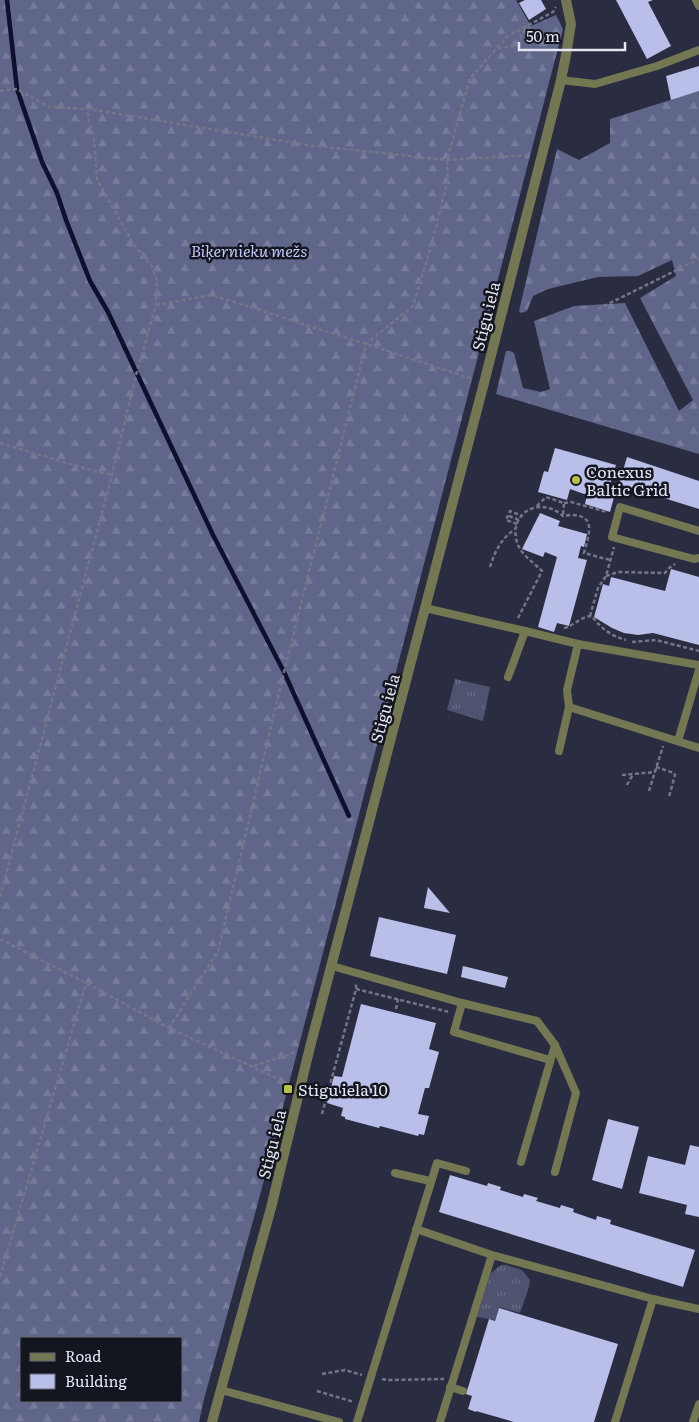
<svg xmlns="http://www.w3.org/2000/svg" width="699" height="1422" font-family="Literata,serif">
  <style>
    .grass { fill: url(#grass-tufts) }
    .forest { fill: url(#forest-firs); fill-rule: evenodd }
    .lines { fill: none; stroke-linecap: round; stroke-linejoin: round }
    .stream { stroke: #0f102e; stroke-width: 4.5 }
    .building { fill: #b9bfe9 }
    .path { stroke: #747688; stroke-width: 2.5; stroke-dasharray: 4 2.5; stroke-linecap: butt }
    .service { stroke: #737752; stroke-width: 8 }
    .minor { stroke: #737752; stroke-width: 10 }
    .poi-dot { fill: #b8c147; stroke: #14161f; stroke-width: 2 }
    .labels { text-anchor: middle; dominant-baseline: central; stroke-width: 5; stroke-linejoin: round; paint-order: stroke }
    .park-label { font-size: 16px; font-style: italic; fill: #c0c7fa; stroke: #14161f }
    .street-label { font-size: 16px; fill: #e4e6f4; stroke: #14161f }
    .poi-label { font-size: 16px; fill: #e4e6f4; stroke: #14161f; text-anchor: start }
  </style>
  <defs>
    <pattern id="grass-tufts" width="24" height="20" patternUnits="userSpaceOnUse" patternTransform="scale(1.25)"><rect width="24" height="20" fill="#4f5370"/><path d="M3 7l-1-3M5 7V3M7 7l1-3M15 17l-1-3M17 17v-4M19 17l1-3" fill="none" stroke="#686c85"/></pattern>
    <pattern id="forest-firs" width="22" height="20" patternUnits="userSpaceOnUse" patternTransform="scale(1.25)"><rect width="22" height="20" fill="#60658a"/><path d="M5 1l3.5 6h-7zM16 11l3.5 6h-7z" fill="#777b9b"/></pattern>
  </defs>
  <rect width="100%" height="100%" fill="#2a2c41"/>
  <g class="grass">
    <polygon points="455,679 490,687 483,721 447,710"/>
    <polygon points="501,1265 506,1265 522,1270 530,1280 529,1287 520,1313 499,1307 495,1320 477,1317 491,1273"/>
  </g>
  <g class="forest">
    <path d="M0,0H516L531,26L556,15L563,29L259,1199L204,1399L199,1422H0ZM21,1338H181V1401H21Z"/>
    <polygon points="699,91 699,454 496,394 506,351 510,351 514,353 523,388 541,392 550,389 534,321 574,306 625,303 679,411 693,400 640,298 676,276 672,260 638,276 598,277 548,289 533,296 527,311 521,313 519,311 557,149 579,160 610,143 610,119"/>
  </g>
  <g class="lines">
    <polyline class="stream" points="7,0 17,89 42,162 57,193 66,220 90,281 108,312 213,535 284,672 349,816"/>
  </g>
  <g class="building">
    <polygon points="525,0 541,0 546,9 529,20 519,3"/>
    <polygon points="616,0 653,0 648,2 671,46 647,59"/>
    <polygon points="699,66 699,91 671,100 666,76"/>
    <polygon points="555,448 616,465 609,488 616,490 610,512 585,504 587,495 570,489 567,500 538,492 544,471 548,472"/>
    <polygon points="627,457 699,481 699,509 619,484"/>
    <polygon points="540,513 560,521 558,526 587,534 584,547 581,546 578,558 587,560 569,626 557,623 554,632 538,627 557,557 545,552 543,557 522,549"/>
    <polygon points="671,569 699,577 699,645 653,633 638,635 624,633 612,628 594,617 603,584 609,586 611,577 665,591"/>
    <polygon points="428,887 450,913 424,908"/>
    <polygon points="379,917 456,935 447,974 370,956"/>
    <polygon points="463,966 508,977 505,988 461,977"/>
    <polygon points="361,1004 436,1023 429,1049 439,1052 429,1088 425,1088 418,1114 429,1116 424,1135 419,1134 418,1136 380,1126 379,1128 345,1119 345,1117 341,1116 343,1108 327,1103 334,1076 342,1077"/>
    <polygon points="608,1119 639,1127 622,1189 592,1180"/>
    <polygon points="690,1145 699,1147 699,1217 685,1214 687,1205 639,1193 648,1156 685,1165"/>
    <polygon points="450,1175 487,1186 488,1183 501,1187 500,1190 523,1197 524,1194 538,1198 536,1201 560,1208 561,1205 574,1209 573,1212 596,1220 597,1216 611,1220 610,1224 695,1250 683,1287 439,1212"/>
    <polygon points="499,1308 618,1344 594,1422 514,1422 476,1411 476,1412 468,1409 472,1396 466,1394 489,1319 495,1321"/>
  </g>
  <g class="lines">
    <g class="path">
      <polyline points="498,49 516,45 527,26"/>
      <polyline points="0,91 17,89 49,107 88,109 307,145 447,160 530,155"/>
      <polyline points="156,305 212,295 366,344 473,379"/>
      <polyline points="598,309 699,259"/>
      <polyline points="0,443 94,471 112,475"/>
      <polyline points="564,503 571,502 607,512"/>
      <polyline points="537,506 546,497 564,503 563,516"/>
      <polyline points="509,516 519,520"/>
      <polyline points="517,524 506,520 510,511 522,516"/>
      <path d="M490,567C495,551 501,539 515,529"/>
      <polyline points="606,576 618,572 665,573 669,568 675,564"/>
      <polyline points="590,616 598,588 606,576 614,547"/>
      <path d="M518,618L542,571C534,563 522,555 518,545C506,515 539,494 563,516C573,514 590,514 589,529C589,537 586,545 584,553L610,560"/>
      <path d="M564,628C574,626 581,616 592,616C601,629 612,636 626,640"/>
      <polyline points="632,642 656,640 699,651"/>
      <polyline points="656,767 674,773 675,775 669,797"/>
      <polyline points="622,775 655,772"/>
      <polyline points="627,785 633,774"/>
      <polyline points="649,791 663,746"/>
      <polyline points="0,897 112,475 136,375 156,305 157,281 151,265 132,242 97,179 94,137 88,118 88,109"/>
      <polyline points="0,939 86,983 169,1028 289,1084"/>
      <polyline points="356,989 449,1012"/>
      <polyline points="396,1009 398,999"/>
      <polyline points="169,1028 218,951 284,672 366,344 413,306 431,247 448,178 447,160 470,78 508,36 553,12 556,7"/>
      <polyline points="254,1066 296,1052"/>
      <polyline points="322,1114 356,989 356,984"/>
      <polyline points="0,1277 86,983"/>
      <polyline points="322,1374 345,1370 362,1375"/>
      <polyline points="382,1379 388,1380 444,1379"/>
      <polyline points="317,1391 354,1402"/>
    </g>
    <g class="service">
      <polyline points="696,0 699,6"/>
      <polyline points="561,80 595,84 657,66 699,50"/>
      <polyline points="699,531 620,507 612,537 694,559 699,558"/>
      <polyline points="425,608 525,631 508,677"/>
      <polyline points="525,631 578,644 699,665"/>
      <polyline points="569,707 699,748"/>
      <polyline points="678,741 699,670"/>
      <polyline points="559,751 569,707 567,690 578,644"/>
      <polyline points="332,966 462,1003 537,1021 555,1045 576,1093 555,1172"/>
      <polyline points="462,1003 454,1032 550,1060"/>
      <polyline points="521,1162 555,1045"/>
      <polyline points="395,1173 430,1181"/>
      <polyline points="416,1229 492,1255 653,1299 699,1309"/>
      <polyline points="450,1387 463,1391"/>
      <polyline points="221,1390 339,1422"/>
      <polyline points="357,1422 437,1163 466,1171"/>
      <polyline points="440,1422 492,1255"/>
      <polyline points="615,1422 653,1299"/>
      <polyline points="693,1422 699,1404"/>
    </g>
    <polyline class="minor" points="212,1422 271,1208 310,1047 484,383 561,80 566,55 571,24 566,0"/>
  </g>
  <g class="poi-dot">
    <circle cx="576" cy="480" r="5"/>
    <rect x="283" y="1084" width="10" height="10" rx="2.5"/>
  </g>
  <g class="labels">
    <g class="park-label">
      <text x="249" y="250">Biķernieku mežs</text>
    </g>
    <g class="street-label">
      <text transform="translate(485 316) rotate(-76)">Stigu iela</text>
      <text transform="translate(384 708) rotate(-75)">Stigu iela</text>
      <text transform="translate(271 1144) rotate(-76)">Stigu iela</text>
    </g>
    <g class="poi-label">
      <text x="586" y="471">Conexus<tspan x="586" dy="18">Baltic Grid</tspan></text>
      <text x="298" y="1089">Stigu iela 10</text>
    </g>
  </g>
  <rect x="20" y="1337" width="162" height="65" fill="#14161f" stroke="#676974"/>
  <rect x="30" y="1353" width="25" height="8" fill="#737752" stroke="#676974"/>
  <text x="65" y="1362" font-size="15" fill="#e4e6f4">Road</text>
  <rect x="30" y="1374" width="25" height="15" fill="#b9bfe9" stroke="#676974"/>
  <text x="65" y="1387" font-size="15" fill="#e4e6f4">Building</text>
  <path d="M519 42v8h106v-8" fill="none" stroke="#e4e6f4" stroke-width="2.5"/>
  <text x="526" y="42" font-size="15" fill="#e4e6f4" stroke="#14161f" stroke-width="4" paint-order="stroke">50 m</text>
</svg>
